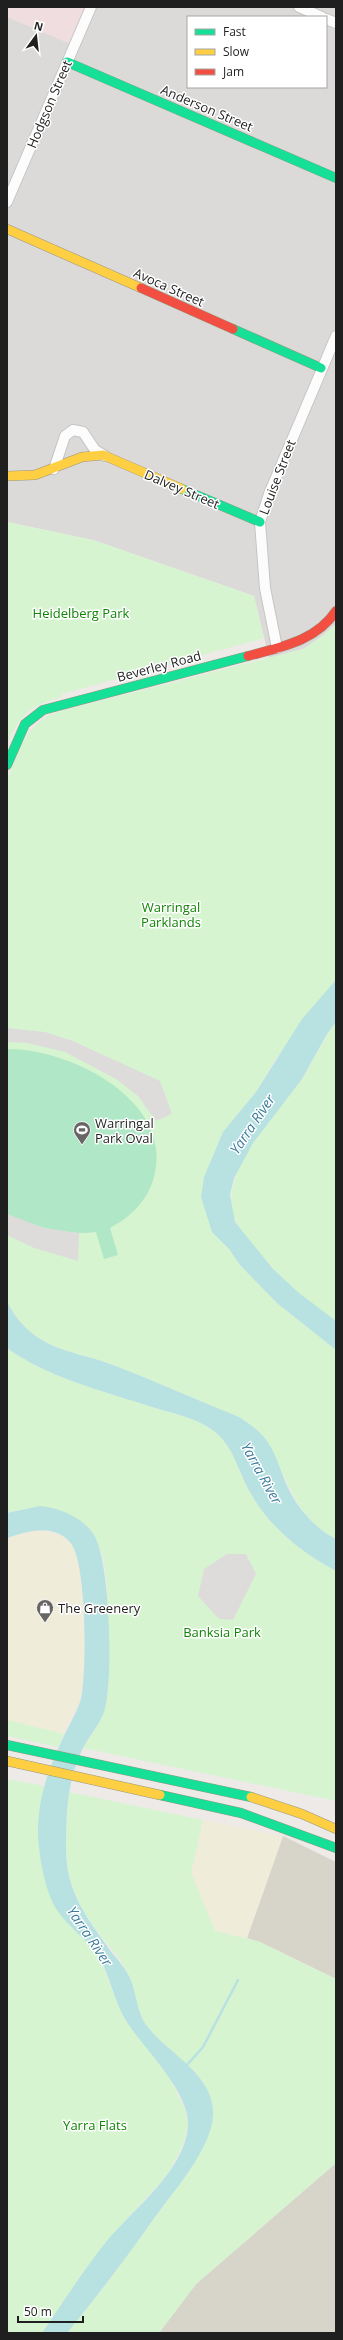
<svg xmlns="http://www.w3.org/2000/svg" width="343" height="2340" font-family="'Open Sans',sans-serif">
  <style>
    .residential { fill: #dcdad9; fill-rule: evenodd }
    .commercial { fill: #f0dddf }
    .construction { fill: #d7d4c9 }
    .farmland { fill: #efecda }
    .park { fill: #d7f4d1 }
    .pitch { fill: #b0e7c6 }
    .parking { fill: #dddcdb }
    .water { fill: #b8e1e2 }
    .lines { fill: none; stroke-linecap: round; stroke-linejoin: round }
    .stream { stroke: #b8e1e2; stroke-width: 2.5 }
    .street-casing { stroke: #c6c5c4; stroke-width: 12 }
    .fast-casing { stroke: #99967e; stroke-width: 10 }
    .slow-casing { stroke: #99967e; stroke-width: 10 }
    .jam-casing { stroke: #99967e; stroke-width: 10 }
    .street { stroke: #fcfcfc; stroke-width: 10 }
    .fast { stroke: #16e098; stroke-width: 9 }
    .slow { stroke: #ffcf43; stroke-width: 9 }
    .jam { stroke: #f24e42; stroke-width: 9 }
    .labels { text-anchor: middle; dominant-baseline: central; stroke-width: 3; stroke-linejoin: round; paint-order: stroke }
    .street-label { font-size: 13px; fill: #1f1f1f; stroke: #fff }
    .park-label { font-size: 13px; fill: #108505; stroke: #fff }
    .poi-label { font-size: 13px; fill: #1f1f1f; stroke: #fff; text-anchor: start }
    .water-label { font-size: 14px; font-style: italic; fill: #3d7d9c; stroke: #fff }
  </style>
  <rect width="100%" height="100%" fill="#edeae8"/>
  <path class="residential" d="M7,7H336V624L321,637L303,649L269,658L254,596L93,540L7,522ZM188,17H326V87H188Z"/>
  <polygon class="commercial" points="7,7 86,7 70,44 7,17"/>
  <g class="construction">
    <polygon points="283,1836 336,1862 336,1979 260,1942 247,1938"/>
    <polygon points="336,2163 336,2333 159,2333 196,2284"/>
  </g>
  <g class="farmland">
    <polygon points="37,1529 60,1535 71,1542 76,1550 82,1584 85,1662 83,1683 80,1700 64,1734 7,1720 7,1538"/>
    <polygon points="203,1820 283,1836 247,1938 215,1932 191,1873"/>
  </g>
  <g class="park">
    <path d="M7,522L93,540L254,596L264,638L62,694V697C31,705 19,715 7,745Z"/>
    <path d="M336,624V980L275,1060L256,1092L223,1132L204,1177L201,1197L212,1232L229,1249L240,1265L277,1303L336,1350V1539C281,1512 289,1448 239,1417C197,1400 155,1381 113,1365C92,1357 68,1353 49,1344C31,1335 15,1320 7,1301V781C20,750 24,725 57,712L303,649L321,637Z"/>
    <path d="M336,1022V1321C309,1306 283,1281 263,1257C254,1247 240,1234 235,1221C217,1172 271,1121 298,1084C313,1065 321,1041 336,1022Z"/>
    <path d="M7,1348C49,1378 103,1391 152,1407C172,1413 197,1418 214,1431C234,1447 238,1471 250,1492C269,1527 302,1553 336,1571V1801L83,1748C90,1736 100,1724 104,1711C112,1685 108,1655 108,1629C107,1607 109,1567 99,1547C79,1508 47,1502 7,1513Z"/>
    <polygon points="7,1720 64,1734 58,1747 7,1736"/>
    <polygon points="7,1779 44,1786 38,1831 41,1857 46,1876 81,1935 99,1957 124,2018 169,2077 185,2109 188,2125 183,2145 167,2175 107,2241 42,2333 7,2333"/>
    <path d="M69,1792L203,1820L191,1873L215,1931L260,1942L336,1979V2163L196,2284L159,2333H67L104,2287L193,2166L205,2084C188,2063 163,2047 147,2026C136,2012 136,1993 130,1977C123,1961 105,1942 95,1928C60,1879 64,1849 69,1792Z"/>
  </g>
  <path class="pitch" d="M7,1049C70,1048 175,1101 154,1177C148,1200 131,1217 110,1228L118,1255L104,1259L96,1232C66,1236 35,1227 7,1214Z"/>
  <g class="parking">
    <polygon points="7,1028 45,1032 73,1041 160,1081 172,1114 156,1121 138,1096 116,1079 65,1052 27,1043 7,1042"/>
    <polygon points="7,1214 44,1228 79,1233 78,1261 34,1248 7,1235"/>
    <polygon points="227,1554 246,1554 256,1574 233,1620 219,1619 198,1596 204,1569"/>
  </g>
  <g class="water">
    <polygon points="336,980 336,1022 327,1034 302,1079 253,1143 234,1178 230,1195 235,1222 273,1269 299,1293 336,1321 336,1350 277,1303 240,1265 229,1249 212,1232 201,1197 204,1177 223,1132 256,1092 302,1019"/>
    <path d="M7,1301C15,1320 31,1335 49,1344C68,1353 92,1357 113,1365C155,1381 197,1400 239,1417C248,1423 256,1428 263,1436C276,1451 280,1471 288,1488C298,1509 316,1529 336,1539V1571C302,1553 269,1527 250,1492C238,1471 234,1447 214,1431C197,1418 172,1413 152,1407C103,1391 49,1378 7,1348Z"/>
    <path d="M40,1506C59,1508 83,1517 94,1535C110,1560 114,1683 104,1712C99,1726 88,1737 82,1750C67,1781 66,1815 66,1849C66,1893 88,1919 112,1953C118,1960 125,1968 129,1976C137,1992 136,2012 147,2026C169,2055 216,2075 213,2117C210,2150 174,2191 155,2217C127,2257 98,2295 67,2333H42C63,2302 83,2271 106,2242C133,2209 185,2171 188,2126C190,2091 142,2047 125,2019C114,2000 110,1976 99,1957C87,1939 68,1927 57,1910C45,1893 38,1852 38,1831C38,1798 49,1767 63,1738C69,1725 77,1712 81,1699C87,1674 87,1560 70,1542C53,1523 27,1531 7,1538V1513Z"/>
  </g>
  <g class="lines">
    <polyline class="stream" points="186,2066 203,2047 238,1980"/>
    <defs>
      <g id="street">
        <polyline points="299,7 322,17"/>
        <polyline points="326,19 336,23"/>
        <polyline points="7,202 91,7"/>
        <polyline points="54,469 65,436 73,430 83,432 95,450 105,456"/>
        <polyline points="277,648 265,588 260,522 269,494 336,336"/>
      </g>
      <g id="fast">
        <polyline points="67,62 336,178"/>
        <polyline points="233,329 321,368"/>
        <polyline points="182,489 260,522"/>
        <polyline points="7,765 25,724 43,710 248,656"/>
        <polyline points="7,1745 251,1797"/>
        <polyline points="160,1795 241,1813 336,1848"/>
      </g>
      <g id="slow">
        <polyline points="7,229 141,288"/>
        <polyline points="7,476 35,475 82,457 103,455 182,489"/>
        <polyline points="7,1761 160,1795"/>
        <polyline points="251,1797 302,1814 336,1829"/>
      </g>
      <g id="jam">
        <polyline points="141,288 233,329"/>
        <path d="M248,656C281,647 316,641 336,611"/>
      </g>
    </defs>
    <use href="#street" class="street-casing"/>
    <use href="#fast" class="fast-casing"/>
    <use href="#slow" class="slow-casing"/>
    <use href="#jam" class="jam-casing"/>
    <use href="#street" class="street"/>
    <use href="#fast" class="fast"/>
    <use href="#slow" class="slow"/>
    <use href="#jam" class="jam"/>
  </g>
  <defs>
    <symbol id="stadium-pin" viewBox="-11 -11 22 30"><path d="M0 17L-7.5 6A9.5 9.5 0 1 1 7.5 6Z" fill="#676665" stroke="#fff"/><path d="M0-5a6.5 5 0 1 0 0 10a6.5 5 0 1 0 0-10ZM-3.5-1.8h7v3.6h-7Z" fill="#fff"/></symbol>
    <symbol id="shop-pin" viewBox="-11 -11 22 30"><path d="M0 17L-7.5 6A9.5 9.5 0 1 1 7.5 6Z" fill="#676665" stroke="#fff"/><path d="M-5-2.5h2.3a2.7 3.5 0 0 1 5.4 0H5L5.5 6h-11ZM-1.5-2.5h3a1.5 2.3 0 0 0-3 0Z" fill="#fff"/></symbol>
  </defs>
  <g fill-rule="evenodd">
    <use href="#stadium-pin" x="72" y="1120" width="20" height="27"/>
    <use href="#shop-pin" x="35" y="1598" width="20" height="27"/>
  </g>
  <g class="labels">
    <g class="street-label">
      <text transform="translate(49 104) rotate(-67)">Hodgson Street</text>
      <text transform="translate(207 108) rotate(23)">Anderson Street</text>
      <text transform="translate(169 287) rotate(24)">Avoca Street</text>
      <text transform="translate(277 477) rotate(-69)">Louise Street</text>
      <text transform="translate(182 489) rotate(23)">Dalvey Street</text>
      <text transform="translate(159 666) rotate(-15)">Beverley Road</text>
    </g>
    <g class="park-label">
      <text x="81" y="613">Heidelberg Park</text>
      <text x="171" y="907">Warringal<tspan x="171" dy="15">Parklands</tspan></text>
      <text x="222" y="1632">Banksia Park</text>
      <text x="95" y="2125">Yarra Flats</text>
    </g>
    <g class="poi-label">
      <text x="95" y="1123">Warringal<tspan x="95" dy="15">Park Oval</tspan></text>
      <text x="58" y="1608">The Greenery</text>
    </g>
    <g class="water-label">
      <text transform="translate(252 1124) rotate(-56)">Yarra River</text>
      <text transform="translate(262 1473) rotate(61)">Yarra River</text>
      <text transform="translate(90 1936) rotate(56)">Yarra River</text>
    </g>
  </g>
  <rect width="343" height="2340" fill="none" stroke="#1f1f1f" stroke-width="16"/>
  <rect x="187" y="16" width="140" height="72" fill="#ffffff" stroke="#a5a5a5"/>
  <rect x="195" y="29" width="20" height="6" fill="#16e098" stroke="#a5a5a5"/>
  <text x="223" y="36" font-size="12" fill="#1f1f1f">Fast</text>
  <rect x="195" y="49" width="20" height="6" fill="#ffcf43" stroke="#a5a5a5"/>
  <text x="223" y="56" font-size="12" fill="#1f1f1f">Slow</text>
  <rect x="195" y="69" width="20" height="6" fill="#f24e42" stroke="#a5a5a5"/>
  <text x="223" y="76" font-size="12" fill="#1f1f1f">Jam</text>
  <g transform="translate(36 36) rotate(15)" stroke="#ffffff" stroke-width="3" paint-order="stroke">
  <path d="M0-3L7 15L0 10L-7 15Z" fill="#1f1f1f"/>
  <text y="-6" font-size="11" font-weight="bold" text-anchor="middle" fill="#1f1f1f">N</text>
  </g>
  <path d="M18 2316v6h65v-6" fill="none" stroke="#1f1f1f" stroke-width="2"/>
  <text x="24" y="2316" font-size="12" fill="#1f1f1f" stroke="#ffffff" stroke-width="3" paint-order="stroke">50 m</text>
</svg>
